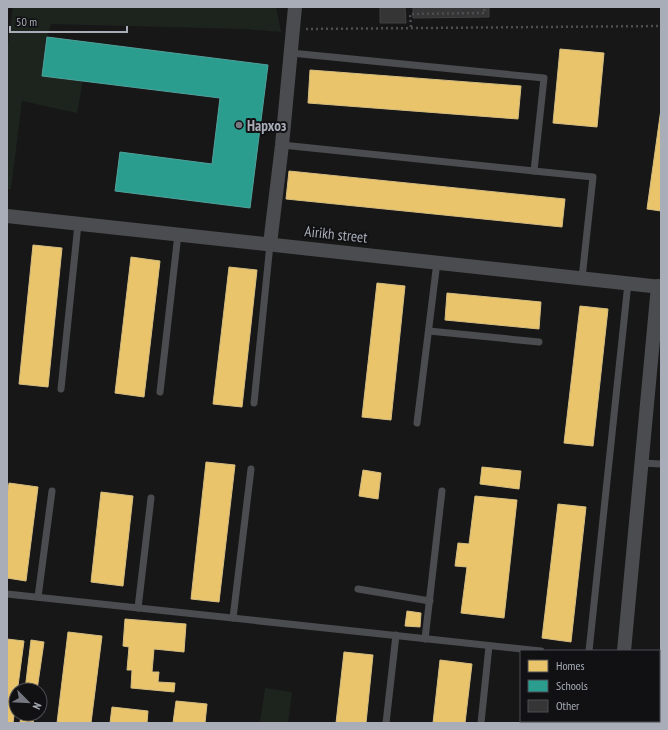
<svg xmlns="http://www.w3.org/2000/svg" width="668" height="730" font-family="'PT Sans Narrow',sans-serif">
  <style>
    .green { fill: #1d241e }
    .homes { fill: #e9c46a; stroke: #d6bd81 }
    .schools { fill: #2a9d8f; stroke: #50a29b }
    .building { fill: #353536; stroke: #3f4043 }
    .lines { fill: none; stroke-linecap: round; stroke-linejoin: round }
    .path { stroke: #4d4e52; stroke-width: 2.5; stroke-dasharray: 2 3; stroke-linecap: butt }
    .lane { stroke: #4b4c50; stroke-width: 7 }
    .street { stroke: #4b4c50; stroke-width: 14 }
    .poi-dot { fill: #757880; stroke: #111113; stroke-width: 1.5 }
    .labels { text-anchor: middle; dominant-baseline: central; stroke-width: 4; stroke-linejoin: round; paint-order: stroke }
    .poi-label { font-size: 15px; font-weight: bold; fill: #a8adb8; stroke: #111113; text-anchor: start }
    .street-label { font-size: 15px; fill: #a8adb8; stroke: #111113 }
  </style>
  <rect width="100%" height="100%" fill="#171717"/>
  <g class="green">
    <polygon points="13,7 276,7 281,32 245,29 51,24 47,37 42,76 83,81 77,113 22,101 11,189 7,189 7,52"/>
    <polygon points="265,688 292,692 288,723 260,723"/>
  </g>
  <g class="homes">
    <polygon points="560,49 604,53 597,127 553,123"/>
    <polygon points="310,70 521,86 518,119 308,103"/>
    <polygon points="661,109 661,211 647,209"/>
    <polygon points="289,171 565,199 562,227 286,199"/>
    <polygon points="33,245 62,248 48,387 19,384"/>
    <polygon points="131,257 160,261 144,397 115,393"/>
    <polygon points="229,267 257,270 242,407 213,404"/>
    <polygon points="377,283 405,286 391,420 362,417"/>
    <polygon points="447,293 541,302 539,329 445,320"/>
    <polygon points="580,306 608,309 593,446 564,443"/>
    <polygon points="206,462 235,465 219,602 191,599"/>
    <polygon points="482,467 521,471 519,489 480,484"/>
    <polygon points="363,470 381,473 378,499 359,496"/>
    <polygon points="9,483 38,487 26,581 7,578 7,496"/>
    <polygon points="101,492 133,496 123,586 91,582"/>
    <polygon points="475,496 517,500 504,618 461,613 467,567 455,566 458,543 469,544"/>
    <polygon points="558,504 586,507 571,642 542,638"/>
    <polygon points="407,611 421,613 420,627 405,626"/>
    <polygon points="125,619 186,624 184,652 154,649 152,672 159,672 158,682 175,683 174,692 131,688 132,670 127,670 129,647 123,646"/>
    <polygon points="68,632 102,636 91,723 57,723"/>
    <polygon points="7,639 24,641 13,723 7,723"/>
    <polygon points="31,640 44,642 37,690 25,690"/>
    <polygon points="344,652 373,655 366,723 336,723"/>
    <polygon points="440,660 472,664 465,723 433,723"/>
    <polygon points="176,701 207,704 205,723 173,723"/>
    <polygon points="112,707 148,711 147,723 110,723"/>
    <polygon points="21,714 34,714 33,723 20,723"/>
    <polygon points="533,721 562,721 561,723 532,723"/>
  </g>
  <polygon class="schools" points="47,37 268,65 250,208 115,191 120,152 212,164 220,98 42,76"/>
  <g class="building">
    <polygon points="380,7 405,7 406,23 380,23"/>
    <polygon points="413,7 489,7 489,17 413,18"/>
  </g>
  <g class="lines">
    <g class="path">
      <polyline points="411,27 410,14 485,13 484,7"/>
      <polyline points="306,29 661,26"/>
    </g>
    <g class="lane">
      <polyline points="291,53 544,78 534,171 593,177 582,278"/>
      <polyline points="282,145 534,171"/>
      <polyline points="429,331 539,342"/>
      <polyline points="61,389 78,224"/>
      <polyline points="160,392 178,234"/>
      <polyline points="254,403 270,244"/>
      <polyline points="417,423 437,262"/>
      <polyline points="642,463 661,464"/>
      <polyline points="358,589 430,601"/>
      <polyline points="7,594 541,651"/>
      <polyline points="38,597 52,491"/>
      <polyline points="138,608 151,498"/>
      <polyline points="233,618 251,469"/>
      <polyline points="425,639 442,491"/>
      <polyline points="589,651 628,283"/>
      <polyline points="659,665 661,665"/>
      <polyline points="386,723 396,635"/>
      <polyline points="481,723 489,646"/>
      <polyline points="583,723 584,721"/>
    </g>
    <g class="street">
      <polyline points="7,216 661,287"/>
      <polyline points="270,244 282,145 295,7"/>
      <polyline points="624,651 658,286"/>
      <polyline points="617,723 617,721"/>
    </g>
  </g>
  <circle class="poi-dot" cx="239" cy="125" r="4"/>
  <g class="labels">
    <g class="poi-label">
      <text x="247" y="125">Нархоз</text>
    </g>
    <g class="street-label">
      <text transform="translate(336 234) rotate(6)">Airikh street</text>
    </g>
  </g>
  <rect width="668" height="730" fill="none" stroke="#a8adb8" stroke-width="16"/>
  <rect x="520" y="650" width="140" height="72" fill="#111113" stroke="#4d4f55"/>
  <rect x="528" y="660" width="20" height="12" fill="#e9c46a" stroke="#4d4f55"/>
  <text x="556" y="670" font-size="12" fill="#a8adb8">Homes</text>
  <rect x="528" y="680" width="20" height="12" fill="#2a9d8f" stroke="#4d4f55"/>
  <text x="556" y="690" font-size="12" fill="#a8adb8">Schools</text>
  <rect x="528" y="700" width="20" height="12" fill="#353536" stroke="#4d4f55"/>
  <text x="556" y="710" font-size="12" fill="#a8adb8">Other</text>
  <g transform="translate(28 702) rotate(114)"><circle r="19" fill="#111113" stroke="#4d4f55"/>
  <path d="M0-3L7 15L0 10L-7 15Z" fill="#757880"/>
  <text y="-6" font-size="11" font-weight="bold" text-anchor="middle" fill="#a8adb8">N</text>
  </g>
  <path d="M10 26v6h117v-6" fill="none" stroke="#a8adb8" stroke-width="2"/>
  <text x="16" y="26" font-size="12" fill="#a8adb8" stroke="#111113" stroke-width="3" paint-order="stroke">50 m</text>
</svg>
